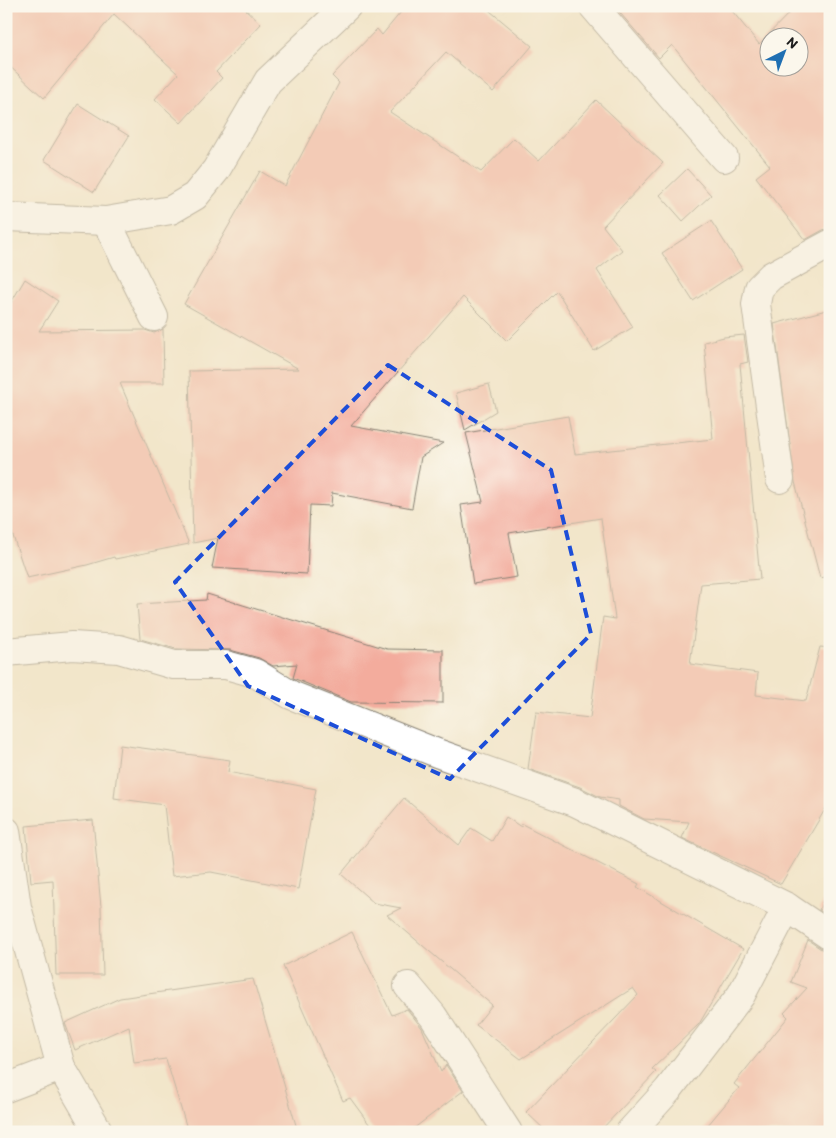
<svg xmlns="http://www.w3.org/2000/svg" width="836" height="1138" font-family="Itim,sans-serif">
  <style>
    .building { fill: #f3ac9d; fill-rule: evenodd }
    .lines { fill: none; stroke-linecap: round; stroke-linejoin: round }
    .minor-casing { stroke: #878174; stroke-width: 30 }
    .minor { stroke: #fff; stroke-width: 28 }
    .marked { fill: none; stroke: #1d4ed8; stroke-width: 4; stroke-dasharray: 10 6; stroke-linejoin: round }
  </style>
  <rect width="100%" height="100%" fill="#fbf7ec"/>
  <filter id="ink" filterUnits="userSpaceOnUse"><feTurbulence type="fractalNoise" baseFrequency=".02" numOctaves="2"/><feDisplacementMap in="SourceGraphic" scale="10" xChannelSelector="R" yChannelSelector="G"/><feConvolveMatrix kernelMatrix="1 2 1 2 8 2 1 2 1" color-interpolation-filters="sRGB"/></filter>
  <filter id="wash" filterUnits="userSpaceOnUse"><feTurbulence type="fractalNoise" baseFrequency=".0096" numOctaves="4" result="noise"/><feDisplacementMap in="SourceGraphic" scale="20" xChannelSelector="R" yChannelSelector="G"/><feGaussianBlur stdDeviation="1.12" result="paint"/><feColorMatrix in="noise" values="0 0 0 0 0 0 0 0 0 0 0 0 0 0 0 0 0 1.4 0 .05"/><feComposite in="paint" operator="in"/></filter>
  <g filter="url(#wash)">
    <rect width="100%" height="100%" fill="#f2e6cb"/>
    <g id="blocks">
      <g class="building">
        <polygon points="6,6 242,6 261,24 216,72 222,78 181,123 155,99 178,74 114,14 44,98 6,63"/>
        <polygon points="406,6 484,6 532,46 493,92 446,52 390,112 481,172 514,138 539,161 596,100 663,163 603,226 622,250 597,270 633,327 594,351 557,291 507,341 463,297 351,426 443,443 421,457 412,508 332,493 331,506 310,505 307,574 212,568 218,538 193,543 189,371 299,369 184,304 260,171 285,186 339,83 332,76 377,29 382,35"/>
        <path d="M614,6H728L759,44L796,6H830V228L823,230L805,240L756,177L770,166L672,45L659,58ZM768,38H798V68H768Z"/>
        <polygon points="78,104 129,136 94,192 44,160"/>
        <polygon points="687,169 711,195 683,221 660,195"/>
        <polygon points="711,221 742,269 693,301 662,253"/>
        <polygon points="25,279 58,301 39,331 145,330 154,333 163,329 164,383 120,383 189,544 115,559 114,557 87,565 27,578 6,515 6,311"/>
        <polygon points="830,309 830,576 820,578 795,482 774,324"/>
        <polygon points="744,335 748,362 740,364 760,579 701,584 690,664 758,673 756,695 806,701 820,647 830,648 830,801 781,884 682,838 689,822 644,819 619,806 619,800 600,797 580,787 528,769 536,712 590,718 603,617 615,619 601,518 509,533 517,577 473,584 461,505 483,502 466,433 568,416 575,454 713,439 704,342 724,337"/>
        <polygon points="489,384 496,411 465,430 456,393"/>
        <polygon points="207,594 387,649 443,650 443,703 351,702 293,678 297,664 273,666 259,658 230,650 176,649 140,639 137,604 206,600"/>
        <polygon points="120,745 230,760 228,772 316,789 298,889 211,872 172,876 164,805 114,798"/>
        <polygon points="404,798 459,845 471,828 492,841 506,817 521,827 522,824 639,884 637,887 743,949 699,1024 652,1069 656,1072 599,1132 547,1132 526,1112 638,995 633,988 521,1059 476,1025 492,1005 387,915 401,908 374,903 341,874"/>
        <polygon points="93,820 101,907 103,975 56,975 53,880 31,882 26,826"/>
        <polygon points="828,889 830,889 830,917 819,910"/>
        <polygon points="352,932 392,1015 407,1009 422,1028 441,1072 446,1065 463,1091 409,1132 375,1132 350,1098 343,1101 283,966"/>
        <polygon points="808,940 821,949 830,951 830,1132 702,1132 739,1088 734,1084 788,1017 784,1013 807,988 791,982"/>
        <polygon points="253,979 298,1132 188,1132 166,1059 134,1063 129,1026 75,1050 65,1023 120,998"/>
      </g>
    </g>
  </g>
  <g filter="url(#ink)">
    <use href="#blocks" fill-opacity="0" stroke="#878174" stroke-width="1"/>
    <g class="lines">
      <defs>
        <g id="minor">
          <polyline points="593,6 724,158"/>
          <polyline points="6,217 106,221 171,210 195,196 216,170 268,81 347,6"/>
          <polyline points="106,221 154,317"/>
          <polyline points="780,479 756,304 759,288 771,276 830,244"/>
          <polyline points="6,652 72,646 119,649 174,665 226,665 255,673 291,695 437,753 575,802 787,907 830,936"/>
          <polyline points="6,831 17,907 61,1067 99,1132"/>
          <polyline points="408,986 433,1016 508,1132"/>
          <polyline points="6,1088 61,1067"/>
          <polyline points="630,1132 668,1090 741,995 787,907"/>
        </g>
      </defs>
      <use href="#minor" class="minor-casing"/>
      <use href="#minor" class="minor"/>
    </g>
  </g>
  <path d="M0 0H836V1138H0ZM388,365L551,470L591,634L450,779L248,686L175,582Z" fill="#f2e6cb" fill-opacity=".55" fill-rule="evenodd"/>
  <path class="marked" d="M388,365L551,470L591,634L450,779L248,686L175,582Z"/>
  <rect width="836" height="1138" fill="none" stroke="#fbf7ec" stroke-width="25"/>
  <g transform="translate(784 52) rotate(42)"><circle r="24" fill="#fbf7ec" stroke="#a29f99"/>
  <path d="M0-4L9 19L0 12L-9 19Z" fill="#1f6fb2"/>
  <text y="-8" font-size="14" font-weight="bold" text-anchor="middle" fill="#1c1c1c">N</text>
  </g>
</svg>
